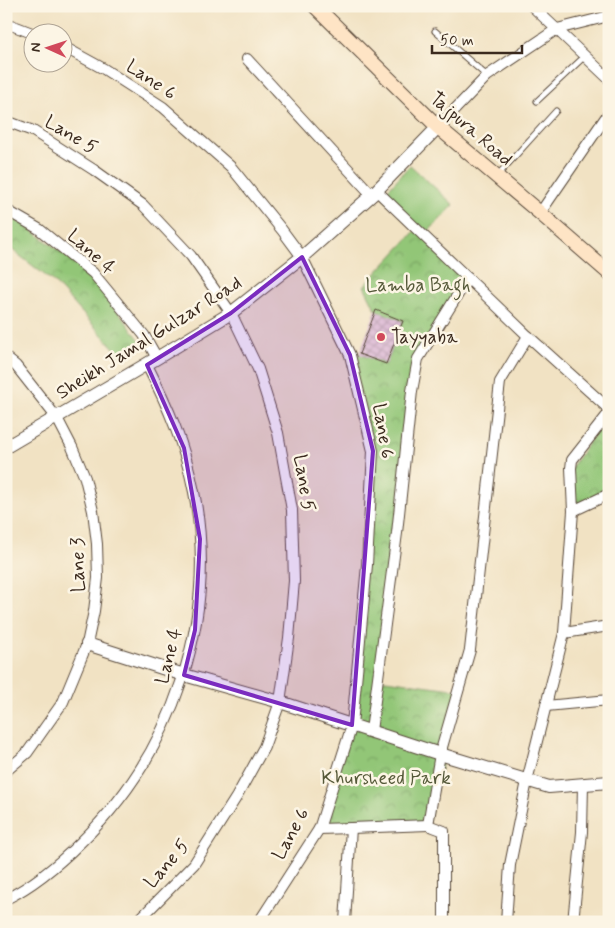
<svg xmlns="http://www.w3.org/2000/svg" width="615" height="928" font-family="Mynerve,sans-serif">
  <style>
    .grass { fill: #92c677; stroke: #66784a }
    .park { fill: url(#park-crowns); stroke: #66784a }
    .building { fill: url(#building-cross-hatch) }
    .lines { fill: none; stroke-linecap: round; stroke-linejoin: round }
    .service-casing { stroke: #564637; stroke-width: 7 }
    .minor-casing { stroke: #564637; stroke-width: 12 }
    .tertiary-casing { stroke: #564637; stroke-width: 14 }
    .secondary-casing { stroke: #564637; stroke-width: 16 }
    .service { stroke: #fff; stroke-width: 5 }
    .minor { stroke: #fff; stroke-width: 10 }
    .tertiary { stroke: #fff; stroke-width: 12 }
    .secondary { stroke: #fee4c5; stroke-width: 14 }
    .marked { fill: #7b2cbf; fill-opacity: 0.2; stroke: #7b2cbf; stroke-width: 4; stroke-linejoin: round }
    .poi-dot { fill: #d1495b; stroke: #fcf5e5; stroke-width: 2 }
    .labels { text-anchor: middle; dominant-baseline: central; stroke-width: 5; stroke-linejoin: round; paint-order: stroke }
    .street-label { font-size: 19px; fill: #3b2a1e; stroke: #fcf5e5 }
    .park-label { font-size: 19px; fill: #555939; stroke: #fcf5e5 }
    .poi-label { font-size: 19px; fill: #3b2a1e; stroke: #fcf5e5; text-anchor: start }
  </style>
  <defs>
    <pattern id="park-crowns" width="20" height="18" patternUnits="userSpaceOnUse" patternTransform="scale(1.25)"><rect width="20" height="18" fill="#92c677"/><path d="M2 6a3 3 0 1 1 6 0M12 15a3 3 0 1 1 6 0" fill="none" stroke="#78a161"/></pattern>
    <pattern id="building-cross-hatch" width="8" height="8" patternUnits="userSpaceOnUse" patternTransform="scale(1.25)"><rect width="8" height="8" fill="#d9b3d4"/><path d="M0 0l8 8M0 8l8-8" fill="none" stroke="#b192ab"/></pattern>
  </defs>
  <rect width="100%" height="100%" fill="#fcf5e5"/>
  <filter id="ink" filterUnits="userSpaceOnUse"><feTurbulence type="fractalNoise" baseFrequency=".02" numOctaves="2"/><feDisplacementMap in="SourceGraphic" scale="10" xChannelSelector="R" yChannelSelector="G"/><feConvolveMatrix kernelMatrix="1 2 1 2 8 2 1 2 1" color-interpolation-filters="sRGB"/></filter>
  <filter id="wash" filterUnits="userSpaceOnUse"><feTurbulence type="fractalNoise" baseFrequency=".0096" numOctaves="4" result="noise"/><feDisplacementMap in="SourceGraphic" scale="20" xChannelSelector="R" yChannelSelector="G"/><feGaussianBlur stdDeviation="1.12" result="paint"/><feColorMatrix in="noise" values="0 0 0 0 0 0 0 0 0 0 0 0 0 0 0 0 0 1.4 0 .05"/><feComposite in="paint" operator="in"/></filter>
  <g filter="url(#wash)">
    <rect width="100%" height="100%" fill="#f1e2c3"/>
    <polygon class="grass" points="410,165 454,205 424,236 382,196"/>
    <g class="park">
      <polygon points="6,215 25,225 89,273 142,343 122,357 55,283 6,245"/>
      <polygon points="417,229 468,278 418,359 378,679 459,690 428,825 319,829 352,725 373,451 350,355 359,354 386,364 403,321 376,310 364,286"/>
      <polygon points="609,413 609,494 573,511 571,468"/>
    </g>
    <g id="blocks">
      <polygon class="building" points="376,310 403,321 386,364 359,354"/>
    </g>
  </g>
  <g filter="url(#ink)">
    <use href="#blocks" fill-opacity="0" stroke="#564637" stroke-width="1"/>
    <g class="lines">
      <defs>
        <g id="service">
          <polyline points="435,31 487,76"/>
          <polyline points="537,101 585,56"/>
          <polyline points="497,176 556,111"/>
        </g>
        <g id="minor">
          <polyline points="532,6 609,79"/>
          <polyline points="6,23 32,33"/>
          <polyline points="62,46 104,69 163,107 231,167 282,230 302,257 350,355 373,451 367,565 352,725 319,829 259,922"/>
          <polyline points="247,59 372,195"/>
          <polyline points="6,121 33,131 94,170 143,205 191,256 231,313 258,369 278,433 292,510 294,581 289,638 280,702 264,747 237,796 194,864 137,922"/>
          <polyline points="438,127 487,76 557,29 609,16"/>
          <polyline points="376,190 528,336 609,409"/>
          <polyline points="6,210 39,229 93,273 144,335 157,358"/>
          <polyline points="540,213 606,117"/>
          <polyline points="6,358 16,366 57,418 72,447 85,478 93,511 97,544 98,578 94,611 87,644 63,702 27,753 6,771"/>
          <polyline points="573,511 609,494"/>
          <polyline points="564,633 609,626"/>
          <polyline points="546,706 609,700"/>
          <polyline points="371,731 397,533 412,391 418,359 468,278"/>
          <polyline points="351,828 428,825"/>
          <polyline points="319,829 351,828 345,922"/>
          <path d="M6,899C34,885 59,864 81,842C173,753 219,619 194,492C185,446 168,406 147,365"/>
          <polyline points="444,922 444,831 428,825 440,754 470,650 500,382 528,336"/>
          <polyline points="506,922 510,865 527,781 564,633 573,511 571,468 572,460 609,413"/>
          <polyline points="573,922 582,832 583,784"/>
        </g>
        <g id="tertiary">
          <polyline points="6,447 157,358 231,313 302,257 372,195 438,127"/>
          <polyline points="87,644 184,675 280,702 440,754 549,787 609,782"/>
        </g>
        <polyline id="secondary" points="315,6 438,127 540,213 609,273"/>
      </defs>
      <use href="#service" class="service-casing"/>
      <use href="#minor" class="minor-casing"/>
      <use href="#tertiary" class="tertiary-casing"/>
      <use href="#secondary" class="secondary-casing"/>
      <use href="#service" class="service"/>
      <use href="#minor" class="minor"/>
      <use href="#tertiary" class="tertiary"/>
      <use href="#secondary" class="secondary"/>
    </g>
  </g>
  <path class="marked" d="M302,257L350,355L373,451L352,725L184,675L195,630L200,539L184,448L147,365L231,313Z"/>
  <circle class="poi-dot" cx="381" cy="337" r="5"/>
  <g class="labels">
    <g class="street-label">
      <text transform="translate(151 80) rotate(34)">Lane 6</text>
      <text transform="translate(471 129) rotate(41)">Tajpura Road</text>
      <text transform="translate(71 135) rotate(31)">Lane 5</text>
      <text transform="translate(91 252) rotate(42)">Lane 4</text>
      <text transform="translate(149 338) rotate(-32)">Sheikh Jamal Gulzar Road</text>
      <text transform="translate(383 431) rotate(81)">Lane 6</text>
      <text transform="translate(304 483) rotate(81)">Lane 5</text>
      <text transform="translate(78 565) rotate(-90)">Lane 3</text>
      <text transform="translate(169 656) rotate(-75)">Lane 4</text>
      <text transform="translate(291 834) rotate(-61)">Lane 6</text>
      <text transform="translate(167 864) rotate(-49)">Lane 5</text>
    </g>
    <g class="park-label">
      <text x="418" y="285">Lamba Bagh</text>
      <text x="386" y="778">Khursheed Park</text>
    </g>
    <g class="poi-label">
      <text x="391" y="337">Tayyaba</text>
    </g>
  </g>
  <rect width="615" height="928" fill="none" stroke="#fcf5e5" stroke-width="25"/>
  <g transform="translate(48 48) rotate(273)"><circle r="24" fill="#fcf5e5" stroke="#afa495"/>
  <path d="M0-4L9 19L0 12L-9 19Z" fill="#d1495b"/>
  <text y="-8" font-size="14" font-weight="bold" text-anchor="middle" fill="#3b2a1e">N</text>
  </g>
  <path d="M432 45v8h90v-8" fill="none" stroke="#3b2a1e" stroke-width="2.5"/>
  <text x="440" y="45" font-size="15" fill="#3b2a1e" stroke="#fcf5e5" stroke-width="4" paint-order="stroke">50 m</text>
</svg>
